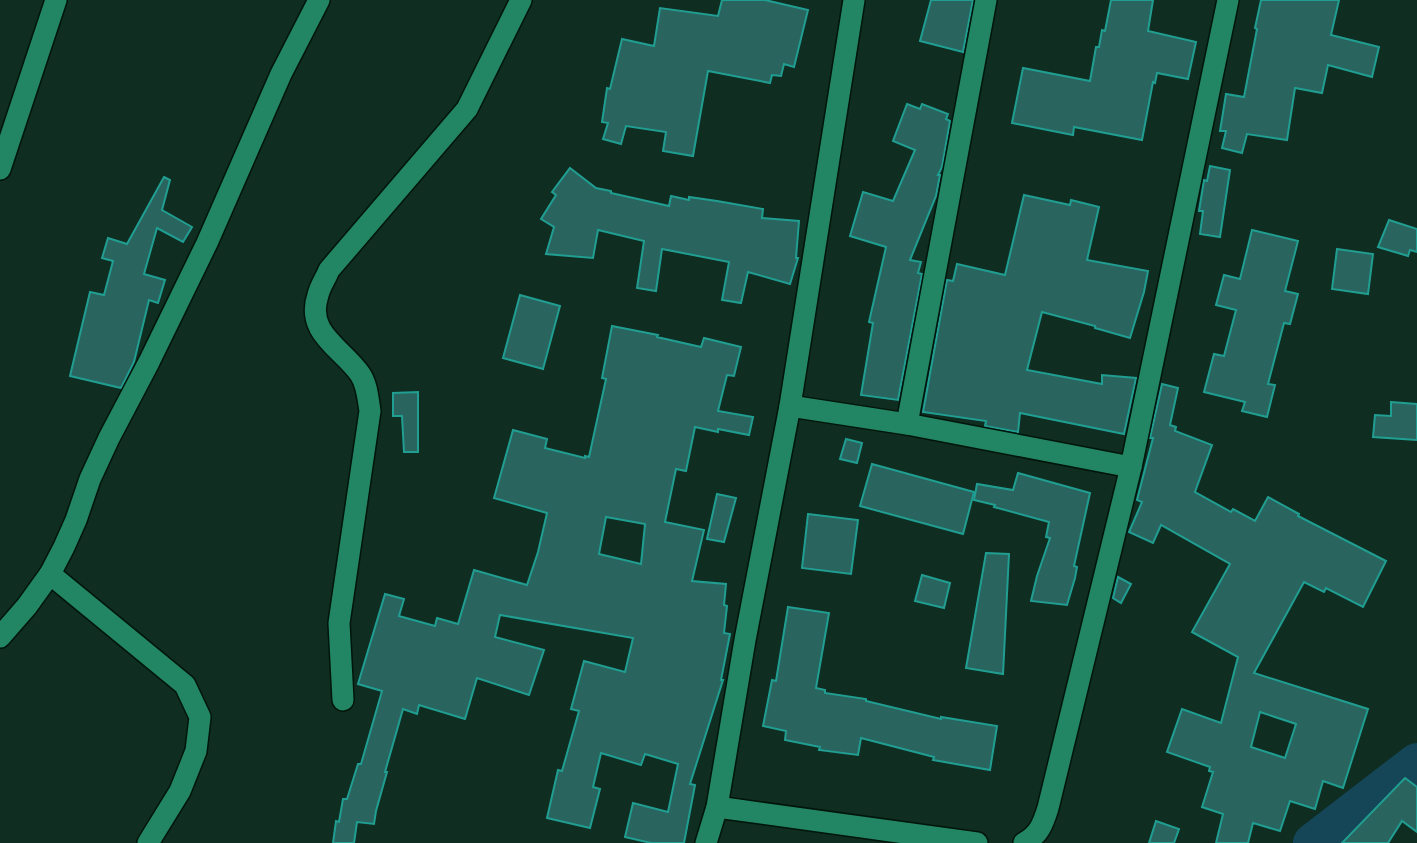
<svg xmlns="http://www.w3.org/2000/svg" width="1417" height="843" font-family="Signika,sans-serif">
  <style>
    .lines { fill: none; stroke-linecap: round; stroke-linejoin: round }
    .river { stroke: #154657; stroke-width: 40 }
    .building { fill: #29645e; stroke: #219e92; stroke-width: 2; fill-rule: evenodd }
    .street-casing { stroke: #00150b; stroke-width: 24 }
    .street { stroke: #228563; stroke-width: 21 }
  </style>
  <rect width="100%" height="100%" fill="#0f2d21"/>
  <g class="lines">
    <polyline class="river" points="1313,843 1417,763"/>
  </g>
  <g class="building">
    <polygon points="722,0 765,0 808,10 794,67 784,64 781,76 772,75 770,83 708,71 693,156 663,151 666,132 626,126 621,144 603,139 608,123 602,122 607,88 610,89 622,39 654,46 660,8 718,16"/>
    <polygon points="931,0 973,0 963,52 920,41"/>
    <polygon points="1111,0 1153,0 1148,31 1196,42 1188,79 1157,73 1155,83 1153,82 1142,140 1074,127 1073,135 1012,123 1023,68 1090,81 1096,47 1099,47 1102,30 1105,31"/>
    <polygon points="1261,0 1339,0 1331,35 1379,47 1372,77 1328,65 1322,93 1295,88 1287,140 1247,134 1242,153 1222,148 1226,131 1220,131 1226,94 1244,97 1257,29 1255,28"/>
    <polygon points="907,104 920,109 922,104 948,114 946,119 950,121 942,167 938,175 940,175 936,196 910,260 921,262 918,273 922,274 898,400 861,395 873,323 869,322 886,247 850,236 863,192 893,201 915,150 893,141"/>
    <polygon points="1210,166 1230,170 1220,237 1200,234 1203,211 1199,211 1204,180 1207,181"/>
    <polygon points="570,168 596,188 611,191 611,193 669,206 671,196 689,200 689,197 717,201 763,209 762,218 799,221 796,258 798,258 790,284 748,272 741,303 722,300 729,262 662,249 656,291 637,288 644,241 598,230 593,258 546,254 554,227 541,219 556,195 552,192"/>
    <polygon points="164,177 170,180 162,210 192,227 183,242 157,228 144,274 165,280 158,303 149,300 134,362 121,388 70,376 90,292 104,295 113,261 102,258 108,238 127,244"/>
    <polygon points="1024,195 1070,205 1071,200 1099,207 1087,260 1148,271 1144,292 1130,338 1095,328 1095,326 1042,312 1027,370 1102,384 1102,375 1136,378 1124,434 1020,413 1018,432 985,426 986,421 923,412 947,280 953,281 957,264 1005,275"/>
    <polygon points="1389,220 1417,229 1417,252 1410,250 1408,256 1378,247"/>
    <polygon points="1252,230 1298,241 1285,291 1298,294 1290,324 1284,323 1268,384 1275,385 1267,417 1242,411 1245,402 1204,392 1214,354 1224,356 1236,310 1216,305 1224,275 1240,279"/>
    <polygon points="1337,249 1373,254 1368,294 1332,289"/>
    <polygon points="520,295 560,306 543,369 503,358"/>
    <path d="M612,326L658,335L657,337L701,347L704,338L741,347L734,376L727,375L718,411L753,417L749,435L718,429V432L695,427L686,471L676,469L665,522L704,530L692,581L726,584L724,605L727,606L724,633L730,634L721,680H723L690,784L695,785L684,843H651L625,837L633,803L668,812L678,764L645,754L641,765L601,753L593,787L600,789L590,828L547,818L558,770L562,771L579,711L571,709L584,661L625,672L633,638L500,615L495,637L544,650L529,695L477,678L465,719L419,705L417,714L403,709L385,772H387L376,811L374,824L357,822L354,843H333L336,821L339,822L343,799H347L358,764H361L382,691L358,684L385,594L404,599L399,616L435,626L437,618L458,624L474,570L527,585L538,552L547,513L494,498L513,430L547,439L545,448L585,458V456L589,457L606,379L602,378ZM606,517L645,524L641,564L599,554Z"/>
    <path d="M1162,384L1178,388L1170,425L1176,427L1175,431L1212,445L1195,492L1231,512L1233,509L1255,521L1268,497L1299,514L1298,516L1386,561L1363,607L1326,588L1324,592L1304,582L1254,673L1368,709L1343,788L1323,781L1315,809L1290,801L1280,831L1253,823L1248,843H1216L1223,814L1202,807L1213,772L1209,771L1210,767L1167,752L1182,709L1221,723L1238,657L1192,632L1230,564L1161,525L1153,543L1129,532L1142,502L1137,500L1153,438H1150ZM1260,712L1296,724L1285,758L1251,747Z"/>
    <polygon points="418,392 418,452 404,452 402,416 393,416 393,393"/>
    <polygon points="1391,402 1417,404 1417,440 1373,437 1375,415 1391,416"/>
    <polygon points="846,439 862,443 857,463 840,459"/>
    <polygon points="872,464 974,492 963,534 860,506"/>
    <polygon points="1018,473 1090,493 1074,566 1077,567 1075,578 1067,605 1031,601 1037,576 1050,538 1046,537 1049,522 994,507 995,505 974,500 977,484 1013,490"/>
    <polygon points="717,494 736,498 724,542 707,539"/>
    <polygon points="808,514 858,520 851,574 802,568"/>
    <polygon points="986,553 1009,554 1003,674 966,668"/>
    <polygon points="922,575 950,583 944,608 915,601"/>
    <polygon points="1118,577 1131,584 1121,603 1113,598"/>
    <polygon points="788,607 829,613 816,688 825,690 825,693 866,699 866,701 941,719 941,717 997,726 990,770 933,760 934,757 861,738 858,755 819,750 820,747 785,740 786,731 763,726 772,680 776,681"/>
    <polygon points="1405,778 1417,787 1417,832 1402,821 1388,843 1342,843"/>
    <polygon points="1156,821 1179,829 1174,843 1149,843"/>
  </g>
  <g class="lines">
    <defs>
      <g id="street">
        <polyline points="0,169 56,0"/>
        <polyline points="790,406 907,424 1131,467"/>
        <polyline points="907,424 986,0"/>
        <polyline points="50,574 185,685 200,717 196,751 180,791 148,843"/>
        <polyline points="0,637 27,606 50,574 64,547 76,520 90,479 109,438 149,362 207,243 281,74 319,0"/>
        <path d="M343,700L339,623L370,411C368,398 367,384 360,374C342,348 305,333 318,295C320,286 326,278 329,270L467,109L521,0"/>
        <polyline points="717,807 977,843"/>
        <polyline points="706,843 717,807 745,640 790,406 854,0"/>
        <path d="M1024,843C1039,835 1043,824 1048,808L1131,467L1228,0"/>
      </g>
    </defs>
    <use href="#street" class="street-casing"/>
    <use href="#street" class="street"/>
  </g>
</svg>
